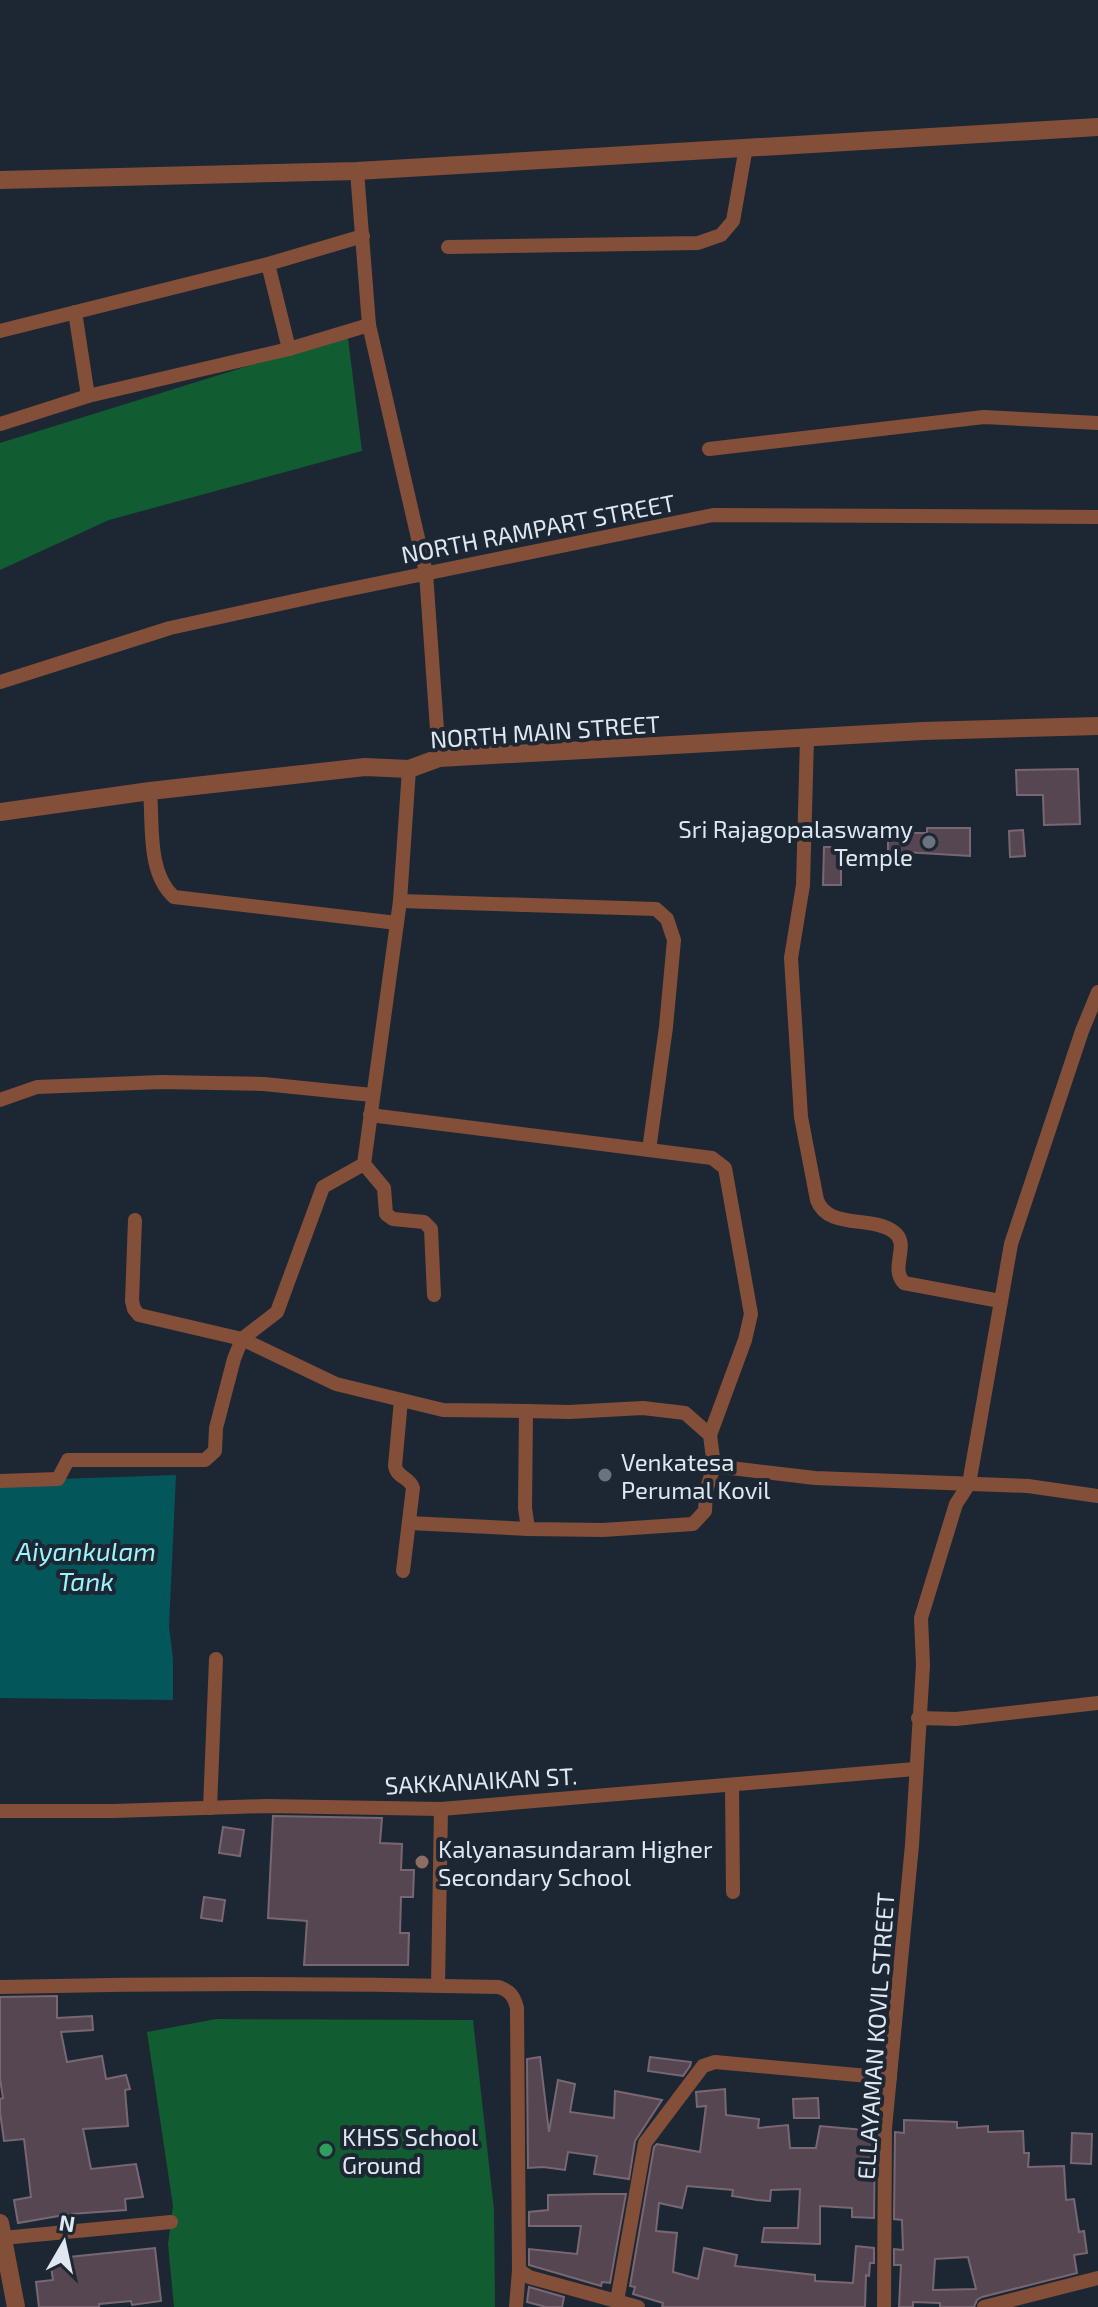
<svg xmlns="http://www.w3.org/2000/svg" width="1098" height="2307" font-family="'Exo 2',sans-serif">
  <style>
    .green { fill: #125c31 }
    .water { fill: #03565a }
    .building { fill: #564651; stroke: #786772; stroke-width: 2; fill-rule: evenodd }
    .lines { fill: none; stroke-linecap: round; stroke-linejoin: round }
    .minor { stroke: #844f39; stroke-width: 14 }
    .tertiary { stroke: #844f39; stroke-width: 18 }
    .worship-dot { fill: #6b7280; stroke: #1d2734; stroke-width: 3 }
    .education-dot { fill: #8d6e63; stroke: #1d2734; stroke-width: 3 }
    .leisure-dot { fill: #2e9e5b; stroke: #1d2734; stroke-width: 3 }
    .labels { text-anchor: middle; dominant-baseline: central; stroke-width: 8; stroke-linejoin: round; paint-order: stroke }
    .street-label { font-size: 24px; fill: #e0e7f0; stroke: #1d2734 }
    .poi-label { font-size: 24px; fill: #e0e7f0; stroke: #1d2734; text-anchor: start }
    .water-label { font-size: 26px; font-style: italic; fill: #9af5fa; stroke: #1d2734 }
  </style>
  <rect width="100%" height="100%" fill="#1d2734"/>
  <g class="green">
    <polygon points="348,338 362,451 109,520 0,570 0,443 316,345"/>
    <polygon points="216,2019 473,2020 494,2210 495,2307 174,2307 168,2244 173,2206 147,2032"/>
  </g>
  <polygon class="water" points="176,1475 169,1627 173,1658 173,1700 0,1698 0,1481"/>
  <g class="building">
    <polygon points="1078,769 1080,824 1044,825 1043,795 1017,795 1016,770"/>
    <polygon points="927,828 970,828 970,856 888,851 888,833 927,833"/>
    <polygon points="1023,830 1025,856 1010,857 1009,831"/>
    <polygon points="824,847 841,847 841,885 823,885"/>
    <polygon points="273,1816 382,1818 380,1843 402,1844 401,1870 414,1870 413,1897 401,1897 400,1933 409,1933 408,1965 304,1965 307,1921 268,1918"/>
    <polygon points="223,1827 244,1830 240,1856 219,1853"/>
    <polygon points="204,1897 225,1900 222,1921 201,1918"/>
    <polygon points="57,1996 57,2018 92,2016 93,2030 61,2032 67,2062 102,2056 106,2079 126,2075 130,2089 125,2090 128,2126 83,2129 91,2169 136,2164 143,2197 125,2199 126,2210 70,2214 18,2223 14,2200 31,2197 24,2139 4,2141 0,2112 0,2099 3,2098 0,2079 0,1997"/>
    <polygon points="540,2057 549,2132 558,2080 575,2084 570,2112 614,2118 615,2091 662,2100 635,2141 629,2179 594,2174 597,2156 568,2152 565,2170 543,2167 528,2168 527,2059"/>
    <polygon points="650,2057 691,2062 690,2066 683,2076 648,2071"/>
    <polygon points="725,2089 726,2115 759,2119 758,2128 788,2125 790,2148 816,2148 820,2126 875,2131 874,2218 852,2217 852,2208 820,2206 820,2244 762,2242 764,2228 798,2228 800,2189 771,2190 770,2201 757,2200 732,2196 733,2190 687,2186 682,2208 659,2203 656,2231 677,2233 673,2272 698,2279 704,2248 737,2255 735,2266 815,2275 815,2281 853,2283 856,2246 874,2248 874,2263 870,2263 869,2276 866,2275 865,2307 662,2307 663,2303 633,2294 635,2287 630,2286 654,2147 657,2144 700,2152 706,2106 697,2107 696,2092"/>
    <polygon points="818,2098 819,2118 794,2118 793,2099"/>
    <path d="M904,2120L957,2122V2128L988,2126V2132L1023,2131L1024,2153H1029L1028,2167L1064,2166L1066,2200L1074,2199L1079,2232L1084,2231L1087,2253L1074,2255L1077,2273L982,2297L977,2300L974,2307H940V2303L913,2302V2307H899L901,2265H894V2249L903,2250L902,2220L894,2219L895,2132L904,2133ZM968,2257L976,2289L933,2290L935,2259Z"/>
    <polygon points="1072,2133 1092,2134 1091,2164 1071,2163"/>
    <polygon points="596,2194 626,2194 610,2283 602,2282 601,2286 529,2265 529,2249 577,2254 581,2226 529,2226 529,2212 548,2210 548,2195"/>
    <polygon points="155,2248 161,2301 132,2305 131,2301 99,2304 99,2307 39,2307 36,2282 53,2280 50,2259"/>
    <polygon points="529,2287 564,2297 562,2307 546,2307 527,2302"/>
  </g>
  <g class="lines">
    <g class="minor">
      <polyline points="357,171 369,325 426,573 439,758"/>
      <polyline points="448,247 698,243 721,235 733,221 746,147"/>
      <polyline points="268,264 289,349"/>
      <polyline points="75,312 88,396"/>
      <polyline points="0,331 268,264 363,236"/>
      <polyline points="0,424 88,396 289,349 369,325"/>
      <polyline points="709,449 984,417 1098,423"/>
      <polyline points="0,682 170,628 321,595 713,515 1098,517"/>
      <path d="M807,738L803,885L791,958L801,1117L817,1200C828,1230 872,1215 894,1232C911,1244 889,1268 904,1283L1000,1301"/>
      <path d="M150,791C153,825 147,873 174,897L397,923"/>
      <polyline points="0,1100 37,1087 161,1082 264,1084 372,1095"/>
      <polyline points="370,1115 649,1150 666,1027 674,940 667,919 656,909 400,901"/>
      <polyline points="649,1150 712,1158 725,1168 751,1314 745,1340 710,1435"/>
      <polyline points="364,1164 384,1188 386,1214 393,1219 424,1222 431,1229 434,1295"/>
      <polyline points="135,1220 132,1301 134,1309 139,1315 242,1339 336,1384 443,1410 526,1411 525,1508 528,1529 603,1530 693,1524 705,1511 706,1491 714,1466 815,1478 1028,1486 1098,1496"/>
      <path d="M401,1400L395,1466C397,1478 410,1477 413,1488L403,1571"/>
      <polyline points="526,1411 569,1412 643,1408 685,1413 710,1435 714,1466"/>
      <polyline points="0,1481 58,1479 68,1460 205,1460 215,1451 216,1428 234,1359 242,1339 277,1312 323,1187 364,1164 400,901 409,769"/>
      <polyline points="409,1523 528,1529"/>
      <polyline points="918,1718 956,1719 1098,1703"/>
      <polyline points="732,1786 733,1892"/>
      <polyline points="210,1808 216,1659"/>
      <polyline points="0,1811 114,1811 266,1806 441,1809 915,1769"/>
      <polyline points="438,1985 441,1809"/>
      <path d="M0,1987C166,1983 333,1983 499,1987C510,1991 514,1996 517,2008L519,2270L529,2277L638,2307"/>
      <polyline points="3,2238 171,2222"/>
      <polyline points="617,2301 645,2143 703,2066 715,2062 890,2078"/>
      <polyline points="516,2307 519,2270"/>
      <polyline points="884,2307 885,2128 912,1845 923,1665 921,1618 956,1504 969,1484 1011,1244 1082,1031 1098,992"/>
      <polyline points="984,2307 1098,2278"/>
    </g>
    <g class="tertiary">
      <polyline points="0,180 357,171 1098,127"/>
      <polyline points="0,812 150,791 365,767 409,769 439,758 923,731 1098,726"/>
      <polyline points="0,2223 16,2307"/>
    </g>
  </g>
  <g class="worship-dot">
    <circle cx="929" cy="842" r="8"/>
    <circle cx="605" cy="1475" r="8"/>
  </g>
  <circle class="education-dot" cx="422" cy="1862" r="8"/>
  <circle class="leisure-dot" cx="326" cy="2150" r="8"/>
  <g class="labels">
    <g class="street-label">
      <text transform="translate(538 528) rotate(-11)">NORTH RAMPART STREET</text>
      <text transform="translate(545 731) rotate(-4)">NORTH MAIN STREET</text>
      <text transform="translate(481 1780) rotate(-3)">SAKKANAIKAN ST.</text>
      <text transform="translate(875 2036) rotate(-86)">ELLAYAMAN KOVIL STREET</text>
    </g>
    <g class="poi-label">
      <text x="913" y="828" text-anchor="end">Sri Rajagopalaswamy<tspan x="913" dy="28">Temple</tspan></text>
      <text x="621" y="1461">Venkatesa<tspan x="621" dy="28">Perumal Kovil</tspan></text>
      <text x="438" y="1848">Kalyanasundaram Higher<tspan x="438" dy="28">Secondary School</tspan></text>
      <text x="342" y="2136">KHSS School<tspan x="342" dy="28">Ground</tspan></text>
    </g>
    <g class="water-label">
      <text x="86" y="1550">Aiyankulam<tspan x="86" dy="30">Tank</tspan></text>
    </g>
  </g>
  <g transform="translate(64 2243) rotate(9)" stroke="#1d2734" stroke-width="6" paint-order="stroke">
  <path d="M0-6L14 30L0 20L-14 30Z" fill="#e0e7f0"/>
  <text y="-12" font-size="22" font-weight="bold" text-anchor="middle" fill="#e0e7f0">N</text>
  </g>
</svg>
